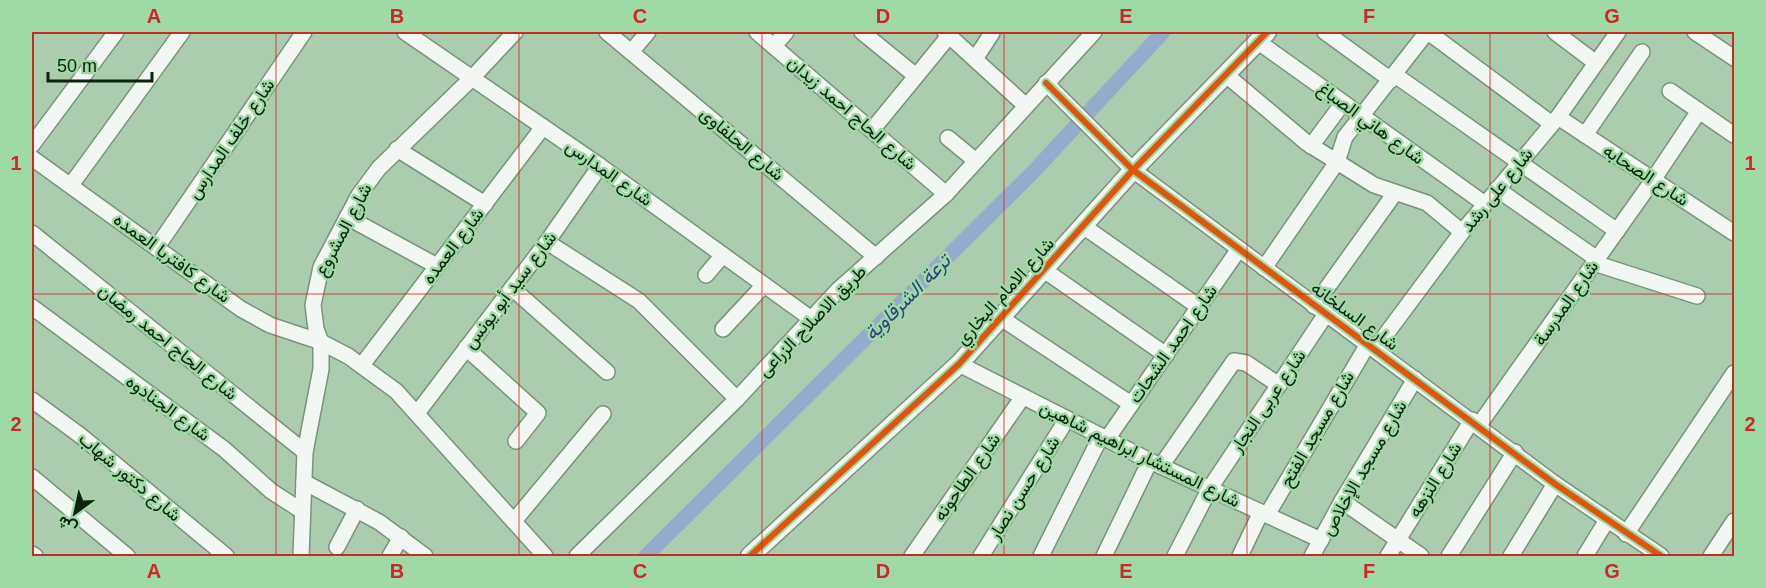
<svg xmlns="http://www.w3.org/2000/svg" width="1766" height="588" font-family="Arial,Vazirmatn,sans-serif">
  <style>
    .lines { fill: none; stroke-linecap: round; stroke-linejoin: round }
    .canal { stroke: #94acca; stroke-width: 15 }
    .minor-casing { stroke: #79927c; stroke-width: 18 }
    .tertiary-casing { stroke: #79927c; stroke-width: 21 }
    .minor { stroke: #f3f7f3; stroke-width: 15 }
    .tertiary { stroke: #f3f7f3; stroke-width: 18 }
    .cycleway-casing { stroke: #9fd9a6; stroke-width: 10 }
    .cycleway { stroke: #dd560c; stroke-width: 6 }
    .grid { fill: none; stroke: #cc2827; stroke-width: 1.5; stroke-opacity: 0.55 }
    .labels { text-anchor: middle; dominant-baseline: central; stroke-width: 5; stroke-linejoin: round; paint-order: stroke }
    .street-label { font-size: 18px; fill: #0c2310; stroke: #9fd9a6 }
    .water-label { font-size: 20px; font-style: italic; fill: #2c4082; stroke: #9fd9a6 }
    .neatline { fill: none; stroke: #cc2827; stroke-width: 2 }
    .grid-label { font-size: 20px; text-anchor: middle; font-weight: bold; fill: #cc2827 }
  </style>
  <rect width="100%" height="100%" fill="#acccb0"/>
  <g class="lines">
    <polyline class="canal" points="646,556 1034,171 1163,32"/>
    <defs>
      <g id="minor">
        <polyline points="405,32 600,166 810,318"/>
        <polyline points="607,32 876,257"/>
        <polyline points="757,32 946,194"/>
        <polyline points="862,32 916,76"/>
        <polyline points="945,32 1026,106"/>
        <polyline points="1325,32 1391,80"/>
        <polyline points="1428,32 1552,124"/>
        <polyline points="1555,32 1596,63"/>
        <polyline points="1695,32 1734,58"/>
        <polyline points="1257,41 1485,204"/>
        <polyline points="774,46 786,32"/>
        <polyline points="631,52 648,32"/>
        <polyline points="975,59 992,33"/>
        <polyline points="1225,74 1307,143 1374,185 1427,203 1462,232"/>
        <polyline points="1395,75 1617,231"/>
        <polyline points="1046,83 1133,170 1555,484 1661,556"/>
        <polyline points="1670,91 1734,135"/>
        <polyline points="1558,117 1734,233"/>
        <polyline points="872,130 949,36"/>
        <polyline points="1585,135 1642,52"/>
        <polyline points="948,138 976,161"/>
        <polyline points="32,145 116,32"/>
        <polyline points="1311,146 1343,103"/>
        <polyline points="397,149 485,204"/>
        <polyline points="32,158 241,309 270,325 321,342 348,356 396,391 545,556"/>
        <polyline points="71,185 182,32"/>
        <polyline points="1497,189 1597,259"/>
        <polyline points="347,217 437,266"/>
        <polyline points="1083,226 1199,307"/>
        <polyline points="32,233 305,452"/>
        <polyline points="547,242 639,301 737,399"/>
        <polyline points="157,247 304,32"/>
        <polyline points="1594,263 1697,296"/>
        <polyline points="1264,268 1337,162 1345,137 1427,32"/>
        <polyline points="1044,270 1166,355"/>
        <polyline points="706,275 723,255"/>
        <polyline points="512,288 607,372"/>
        <polyline points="1314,306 1395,193"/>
        <polyline points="32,307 224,449 271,491 302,511"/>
        <polyline points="1001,318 1131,404"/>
        <polyline points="723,329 764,285"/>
        <polyline points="466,348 538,413 516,441"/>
        <polyline points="1375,349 1462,232 1558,117 1618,32"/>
        <polyline points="959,364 1150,461 1321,540"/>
        <polyline points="362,365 543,127"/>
        <polyline points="32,400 81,436 226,556"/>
        <polyline points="418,412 547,242 600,166"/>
        <polyline points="1479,425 1653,180 1699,111"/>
        <polyline points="1107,439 1239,249"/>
        <polyline points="1161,466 1234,361 1246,363 1279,385"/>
        <polyline points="32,477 127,556"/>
        <polyline points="304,482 379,522 425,556"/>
        <polyline points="1342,501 1421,556"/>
        <polyline points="1267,515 1368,344"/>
        <polyline points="514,521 603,414"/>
        <polyline points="1626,534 1734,373"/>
        <polyline points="337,547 357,509"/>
        <polyline points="32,554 35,556"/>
        <polyline points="301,556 305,452 321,369 321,342 316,329 313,305 321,267 359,195 379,168 472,78 515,32"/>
        <polyline points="390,556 401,537"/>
        <polyline points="577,556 737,399 838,290 946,194 1094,32"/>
        <polyline points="912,556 1022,398"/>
        <polyline points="981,556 1067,419"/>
        <polyline points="1041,556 1101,436"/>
        <polyline points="1104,556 1150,461"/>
        <polyline points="1175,556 1210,488 1326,314"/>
        <polyline points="1240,556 1261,512"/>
        <polyline points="1312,556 1342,501 1415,379"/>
        <polyline points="1388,556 1472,420"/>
        <polyline points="1449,556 1515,452"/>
        <polyline points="1511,556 1555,484"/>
        <polyline points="1585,556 1607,520"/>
        <polyline points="1711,556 1734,521"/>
      </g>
      <polyline id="tertiary" points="750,556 959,364 1133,170 1267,32"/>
    </defs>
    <use href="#minor" class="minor-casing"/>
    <use href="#tertiary" class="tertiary-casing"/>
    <use href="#minor" class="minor"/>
    <use href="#tertiary" class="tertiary"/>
    <defs>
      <g id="cycleway">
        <polyline points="1046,83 1133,170 1555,484 1661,556"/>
        <polyline points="750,556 959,364 1133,170 1267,32"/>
      </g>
    </defs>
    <use href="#cycleway" class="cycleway-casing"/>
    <use href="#cycleway" class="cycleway"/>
  </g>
  <path class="grid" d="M276,32V556M519,32V556M762,32V556M1004,32V556M1247,32V556M1490,32V556M32,294H1734"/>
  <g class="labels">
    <g class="street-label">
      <text transform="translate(852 113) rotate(41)">شارع الحاج احمد زيدان</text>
      <text transform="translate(1371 123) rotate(36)">شارع هاني الصباغ</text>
      <text transform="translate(231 139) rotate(-56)">شارع خلف المدارس</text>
      <text transform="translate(742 144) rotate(40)">شارع الحلفاوى</text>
      <text transform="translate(609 173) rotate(35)">شارع المدارس</text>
      <text transform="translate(1646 175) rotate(33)">شارع الصحابه</text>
      <text transform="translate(1497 190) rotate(-51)">شارع على رشد</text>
      <text transform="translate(343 230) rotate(-62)">شارع المشروع</text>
      <text transform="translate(453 246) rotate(-53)">شارع العمده</text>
      <text transform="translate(172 258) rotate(36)">شارع كافتريا العمده</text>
      <text transform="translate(510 290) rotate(-53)">شارع سيد أبو يونس</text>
      <text transform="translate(1005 291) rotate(-48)">شارع الامام البخاري</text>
      <text transform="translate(1566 303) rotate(-55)">شارع المدرسة</text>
      <text transform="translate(1355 316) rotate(36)">شارع السلخانه</text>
      <text transform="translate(812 321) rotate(-46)">طريق الاصلاح الزراعى</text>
      <text transform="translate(168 342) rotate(39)">شارع الحاج احمد رمضان</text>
      <text transform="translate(1173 344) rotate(-55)">شارع احمد الشحات</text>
      <text transform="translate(1268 401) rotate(-56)">شارع عربى النجار</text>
      <text transform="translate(168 408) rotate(36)">شارع الجنادوه</text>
      <text transform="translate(1317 429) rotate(-60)">شارع مسجد الفتح</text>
      <text transform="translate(1140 454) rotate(26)">شارع المستشار ابراهيم شاهين</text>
      <text transform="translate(1364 468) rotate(-60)">شارع مسجد الإخلاص</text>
      <text transform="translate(130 477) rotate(40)">شارع دكتور شهاب</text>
      <text transform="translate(967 477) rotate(-55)">شارع الطاحونه</text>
      <text transform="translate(1435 480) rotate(-58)">شارع النزهه</text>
      <text transform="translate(1024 488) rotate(-58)">شارع حسن نصار</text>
    </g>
    <g class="water-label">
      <text transform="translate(907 297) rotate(-45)">ترعة الشرقاوية</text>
    </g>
  </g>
  <rect width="1766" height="588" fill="none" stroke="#9fd9a6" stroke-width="66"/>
  <g transform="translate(75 513) rotate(213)" stroke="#9fd9a6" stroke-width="4.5" paint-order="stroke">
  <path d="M0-4.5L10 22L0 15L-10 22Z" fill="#0c2310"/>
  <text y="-9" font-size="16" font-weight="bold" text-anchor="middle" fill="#0c2310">ش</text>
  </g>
  <path d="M48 72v9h104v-9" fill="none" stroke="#0c2310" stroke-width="3"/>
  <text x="57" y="72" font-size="18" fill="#0c2310" stroke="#9fd9a6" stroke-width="4.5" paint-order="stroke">50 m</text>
  <rect x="33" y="33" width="1700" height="522" class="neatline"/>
  <g class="grid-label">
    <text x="154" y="23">A</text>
    <text x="397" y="23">B</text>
    <text x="640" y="23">C</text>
    <text x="883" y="23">D</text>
    <text x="1126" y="23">E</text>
    <text x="1369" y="23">F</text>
    <text x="1612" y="23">G</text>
    <text x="16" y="170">1</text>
    <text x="1750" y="170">1</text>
    <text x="16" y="431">2</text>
    <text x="1750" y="431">2</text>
    <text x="154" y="578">A</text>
    <text x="397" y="578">B</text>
    <text x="640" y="578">C</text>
    <text x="883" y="578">D</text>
    <text x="1126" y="578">E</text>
    <text x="1369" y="578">F</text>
    <text x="1612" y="578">G</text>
  </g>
</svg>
